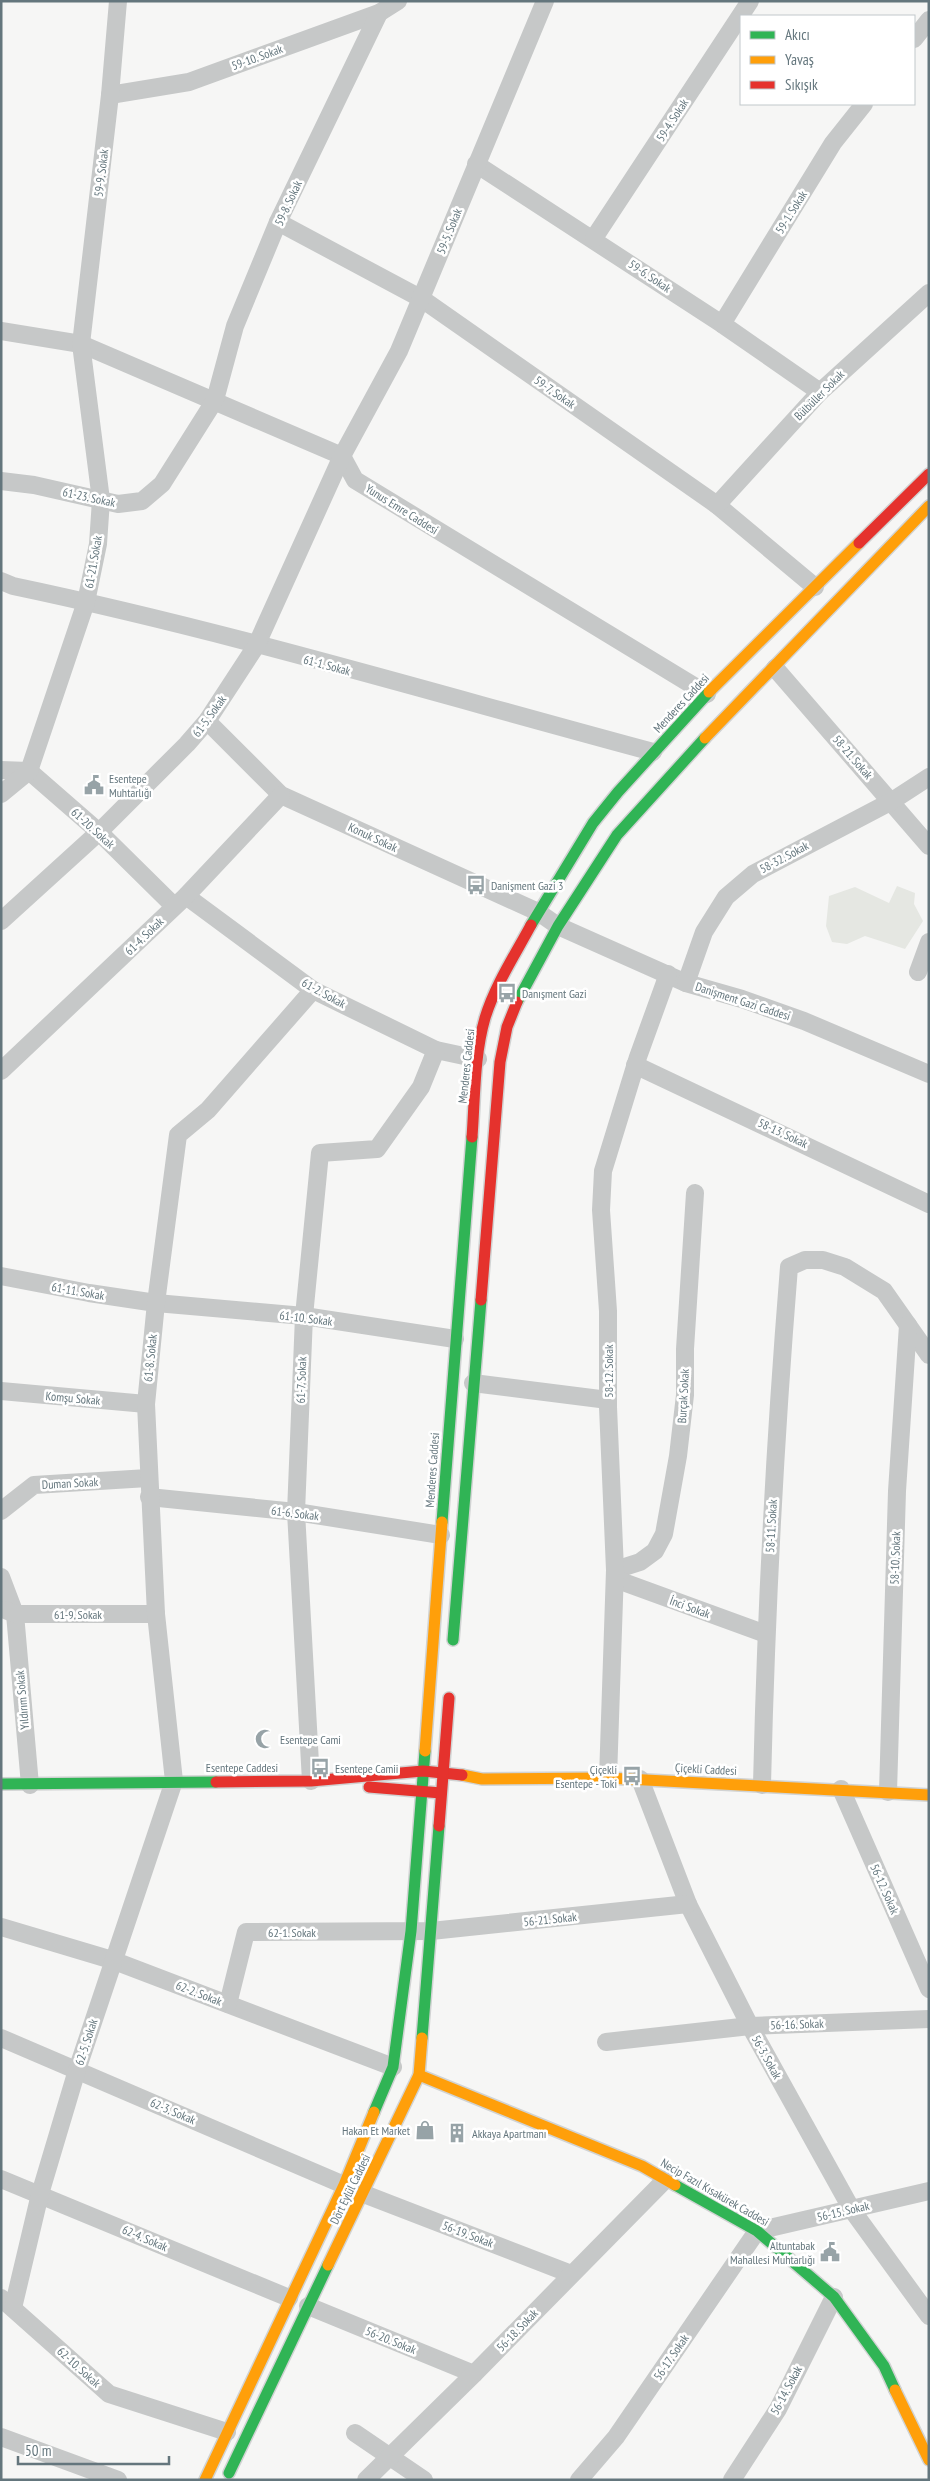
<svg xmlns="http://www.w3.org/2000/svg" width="930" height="2481" font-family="'PT Sans Narrow',sans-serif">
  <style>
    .green { fill: #e5e7e2 }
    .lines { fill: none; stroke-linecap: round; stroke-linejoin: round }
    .fast-casing { stroke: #d1d3d3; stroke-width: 14 }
    .slow-casing { stroke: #d1d3d3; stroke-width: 14 }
    .jam-casing { stroke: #d1d3d3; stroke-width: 14 }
    .street { stroke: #c6c8c8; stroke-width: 18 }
    .fast { stroke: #30b455; stroke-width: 11 }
    .slow { stroke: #ff9f0a; stroke-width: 11 }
    .jam { stroke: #e5322d; stroke-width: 11 }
    .labels { text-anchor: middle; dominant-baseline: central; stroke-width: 5; stroke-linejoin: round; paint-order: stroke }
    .street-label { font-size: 12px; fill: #64767d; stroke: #fff }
    .poi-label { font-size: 12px; fill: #64767d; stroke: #fff; text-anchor: start }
  </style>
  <rect width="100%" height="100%" fill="#f6f6f5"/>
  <polygon class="green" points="897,886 915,893 914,904 923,921 905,949 865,936 847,944 832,942 826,926 829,896 855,887 889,903"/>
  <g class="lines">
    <defs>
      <g id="fast">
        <polyline points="531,925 593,823 618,792 709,692"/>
        <polyline points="517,1002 558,926 617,835 705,738"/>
        <polyline points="442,1522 472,1137"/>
        <polyline points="453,1640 481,1300"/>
        <polyline points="1,1784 216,1782"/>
        <polyline points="422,2038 439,1826"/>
        <polyline points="374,2112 393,2067 411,1931 425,1751"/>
        <polyline points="675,2185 757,2231 834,2297 884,2366 895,2390"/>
        <polyline points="229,2473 328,2265"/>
      </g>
      <g id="slow">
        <polyline points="709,692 859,543"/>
        <polyline points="705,738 929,506"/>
        <polyline points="425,1751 442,1522"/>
        <polyline points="462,1775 482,1779 608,1778 929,1795"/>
        <polyline points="419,2075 642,2166 675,2185"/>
        <polyline points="328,2265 419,2075 422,2038"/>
        <polyline points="895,2390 929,2460"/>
        <polyline points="205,2480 344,2185 374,2112"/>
      </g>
      <g id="jam">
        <polyline points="859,543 929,474"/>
        <path d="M472,1137C475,1098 474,1056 485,1018C495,985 515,955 531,925"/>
        <polyline points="481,1300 500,1062 507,1027 517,1002"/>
        <polyline points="216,1782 311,1781 423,1771 462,1775"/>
        <polyline points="369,1787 441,1793"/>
        <polyline points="439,1826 449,1698"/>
      </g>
    </defs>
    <use href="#fast" class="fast-casing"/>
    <use href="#slow" class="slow-casing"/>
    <use href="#jam" class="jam-casing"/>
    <g class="street">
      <polyline points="914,39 929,20"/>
      <polyline points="110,95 189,82 379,13 398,1"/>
      <polyline points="476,164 722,324 820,392"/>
      <polyline points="278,222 422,299 717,505 815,587"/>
      <polyline points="594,238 750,1"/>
      <polyline points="722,324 833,143 864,104"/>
      <polyline points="1,331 81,344 342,456 355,480 707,694"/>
      <polyline points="1,481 34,485 118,504 142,501 162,484 215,400 235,326 278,222 379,13"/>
      <polyline points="717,505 820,392 929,293"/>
      <path d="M1,581L13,586C228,631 440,695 653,752"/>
      <polyline points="775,668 929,846"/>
      <polyline points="207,721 281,795 538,912 558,926 686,983 742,999 804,1021 929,1074"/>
      <polyline points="1,770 29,771 99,832 174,906"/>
      <polyline points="1,794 29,771 86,602 98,544 101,500 81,344 110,95 118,1"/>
      <polyline points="186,896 313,990 436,1050 478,1059"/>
      <polyline points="1,921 99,832 187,744 207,721 256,646 342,456 399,351 545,1"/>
      <polyline points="918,972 929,942"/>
      <polyline points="686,983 704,932 726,897 753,874 892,801 929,777"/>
      <polyline points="635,1065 929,1204"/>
      <polyline points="1,1071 186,896 281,795"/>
      <polyline points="1,1276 89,1293 156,1303 304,1316 455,1339"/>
      <polyline points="473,1383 608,1400"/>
      <polyline points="1,1391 146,1404"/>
      <polyline points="149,1497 296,1512 441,1535"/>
      <polyline points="1,1511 34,1485 148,1478"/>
      <polyline points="615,1570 640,1562 655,1551 664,1534 678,1456 685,1395 685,1349 695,1193"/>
      <polyline points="1,1577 15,1614 30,1785"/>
      <polyline points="615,1579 766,1634"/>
      <polyline points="5,1610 15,1614 156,1614"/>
      <polyline points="608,1778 615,1570 608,1407 608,1311 601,1210 603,1171 638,1057 668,974"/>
      <polyline points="640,1779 688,1904 750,2026 852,2210 929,2316"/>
      <polyline points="311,1781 296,1512 304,1316 320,1153 377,1149 421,1087 436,1050"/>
      <path d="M762,1785C766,1612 775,1440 789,1267L805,1260H823L845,1267L884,1291L929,1355"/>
      <polyline points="841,1789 929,1989"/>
      <polyline points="888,1792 897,1491 908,1325"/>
      <polyline points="1,1927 112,1960 393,2067"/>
      <polyline points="228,2004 246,1932 431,1931 688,1904"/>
      <polyline points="1,2038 344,2185"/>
      <polyline points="606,2042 750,2026 929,2019"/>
      <polyline points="1,2179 289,2298"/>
      <polyline points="364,2194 571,2274"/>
      <polyline points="1,2298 109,2394 227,2432"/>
      <polyline points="308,2306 474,2374"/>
      <polyline points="13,2308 40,2194 77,2070 174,1781 156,1614 146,1404 156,1303 178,1135 208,1110 313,990"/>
      <polyline points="355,2433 424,2480"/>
      <polyline points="1,2437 118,2480"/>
      <polyline points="366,2480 474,2374 666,2179"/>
      <polyline points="579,2480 616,2437 757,2231 929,2191"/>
      <polyline points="732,2480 778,2409 834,2297"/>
    </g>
    <use href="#fast" class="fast"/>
    <use href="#slow" class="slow"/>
    <use href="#jam" class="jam"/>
  </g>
  <defs>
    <symbol id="civic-bare" viewBox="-9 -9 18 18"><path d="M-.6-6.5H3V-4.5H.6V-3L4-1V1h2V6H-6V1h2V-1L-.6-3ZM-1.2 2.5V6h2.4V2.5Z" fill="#97a3a7" stroke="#fff" stroke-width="2.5" paint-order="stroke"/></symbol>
    <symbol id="bus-bare" viewBox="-9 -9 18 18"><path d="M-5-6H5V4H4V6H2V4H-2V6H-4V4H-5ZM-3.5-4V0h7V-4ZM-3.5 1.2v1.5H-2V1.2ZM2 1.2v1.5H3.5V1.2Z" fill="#97a3a7" stroke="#fff" stroke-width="2.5" paint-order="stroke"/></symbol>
    <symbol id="mosque-bare" viewBox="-9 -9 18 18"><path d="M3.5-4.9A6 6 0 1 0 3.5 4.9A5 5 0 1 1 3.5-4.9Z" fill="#97a3a7" stroke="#fff" stroke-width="2.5" paint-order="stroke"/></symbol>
    <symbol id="shop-bare" viewBox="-9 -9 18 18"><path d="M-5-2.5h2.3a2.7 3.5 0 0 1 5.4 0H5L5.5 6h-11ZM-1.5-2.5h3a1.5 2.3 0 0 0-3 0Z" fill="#97a3a7" stroke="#fff" stroke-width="2.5" paint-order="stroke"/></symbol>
    <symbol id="building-bare" viewBox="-9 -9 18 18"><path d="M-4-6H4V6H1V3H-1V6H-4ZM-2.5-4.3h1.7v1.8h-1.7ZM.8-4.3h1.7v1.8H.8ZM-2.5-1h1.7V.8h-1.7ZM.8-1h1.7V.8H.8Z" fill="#97a3a7" stroke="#fff" stroke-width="2.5" paint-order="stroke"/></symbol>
  </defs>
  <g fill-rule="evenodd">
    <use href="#civic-bare" x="80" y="771" width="28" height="28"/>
    <use href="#bus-bare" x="462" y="871" width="28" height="28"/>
    <use href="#bus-bare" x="493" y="979" width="28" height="28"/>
    <use href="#mosque-bare" x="251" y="1725" width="28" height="28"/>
    <use href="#bus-bare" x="306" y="1754" width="28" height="28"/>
    <use href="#bus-bare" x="618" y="1762" width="28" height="28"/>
    <use href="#shop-bare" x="411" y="2116" width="28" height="28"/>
    <use href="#building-bare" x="443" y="2119" width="28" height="28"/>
    <use href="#civic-bare" x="816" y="2238" width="28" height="28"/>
  </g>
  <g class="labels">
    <g class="street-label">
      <text transform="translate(257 57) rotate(-20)">59-10. Sokak</text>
      <text transform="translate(672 120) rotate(-57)">59-4. Sokak</text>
      <text transform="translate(101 173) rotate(-83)">59-9. Sokak</text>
      <text transform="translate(288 203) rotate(-65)">59-8. Sokak</text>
      <text transform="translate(791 212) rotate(-58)">59-1. Sokak</text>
      <text transform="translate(449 231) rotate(-68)">59-5. Sokak</text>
      <text transform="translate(650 276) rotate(34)">59-6. Sokak</text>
      <text transform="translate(555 392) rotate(35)">59-7. Sokak</text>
      <text transform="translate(819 395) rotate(-45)">Bülbüller Sokak</text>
      <text transform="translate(89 497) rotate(12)">61-23. Sokak</text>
      <text transform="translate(402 509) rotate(32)">Yunus Emre Caddesi</text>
      <text transform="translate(93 562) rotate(-80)">61-21. Sokak</text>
      <text transform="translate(327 665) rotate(15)">61-1. Sokak</text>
      <text transform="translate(681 703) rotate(-47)">Menderes Caddesi</text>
      <text transform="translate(209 716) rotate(-54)">61-5. Sokak</text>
      <text transform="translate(853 757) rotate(49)">58-21. Sokak</text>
      <text transform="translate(93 828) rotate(42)">61-20. Sokak</text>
      <text transform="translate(373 837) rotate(25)">Konuk Sokak</text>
      <text transform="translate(784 857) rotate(-28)">58-32. Sokak</text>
      <text transform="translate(144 936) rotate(-44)">61-4. Sokak</text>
      <text transform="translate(324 993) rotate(29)">61-2. Sokak</text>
      <text transform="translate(743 1001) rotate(18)">Danişment Gazi Caddesi</text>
      <text transform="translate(466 1066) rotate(-84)">Menderes Caddesi</text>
      <text transform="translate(783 1133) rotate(25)">58-13. Sokak</text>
      <text transform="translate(78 1291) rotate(10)">61-11. Sokak</text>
      <text transform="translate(306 1318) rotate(7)">61-10. Sokak</text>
      <text transform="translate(150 1358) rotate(-84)">61-8. Sokak</text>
      <text transform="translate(608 1371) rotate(-90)">58-12. Sokak</text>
      <text transform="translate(301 1380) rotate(-88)">61-7. Sokak</text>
      <text transform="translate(683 1396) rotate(-87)">Burçak Sokak</text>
      <text transform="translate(73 1398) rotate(5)">Komşu Sokak</text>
      <text transform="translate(432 1470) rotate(-86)">Menderes Caddesi</text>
      <text transform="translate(70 1483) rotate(-3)">Duman Sokak</text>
      <text transform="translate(295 1513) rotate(7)">61-6. Sokak</text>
      <text transform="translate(771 1526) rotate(-87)">58-11. Sokak</text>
      <text transform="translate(895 1558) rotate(-88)">58-10. Sokak</text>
      <text transform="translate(690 1607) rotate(20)">İnci Sokak</text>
      <text x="78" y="1614">61-9. Sokak</text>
      <text transform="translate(22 1700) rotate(-95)">Yıldırım Sokak</text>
      <text x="242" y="1767">Esentepe Caddesi</text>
      <text transform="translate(706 1769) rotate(3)">Çiçekli Caddesi</text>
      <text transform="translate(885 1889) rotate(66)">56-12. Sokak</text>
      <text transform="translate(550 1919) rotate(-6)">56-21. Sokak</text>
      <text x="292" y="1932">62-1. Sokak</text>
      <text transform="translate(199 1993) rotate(21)">62-2. Sokak</text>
      <text transform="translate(797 2024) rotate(-2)">56-16. Sokak</text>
      <text transform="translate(86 2042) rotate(-72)">62-5. Sokak</text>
      <text transform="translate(767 2057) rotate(61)">56-3. Sokak</text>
      <text transform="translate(173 2111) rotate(23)">62-3. Sokak</text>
      <text transform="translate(350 2189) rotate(-64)">Dört Eylül Caddesi</text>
      <text transform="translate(715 2192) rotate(30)">Necip Fazıl Kısakürek Caddesi</text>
      <text transform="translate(843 2211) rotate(-13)">56-15. Sokak</text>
      <text transform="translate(468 2234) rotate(21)">56-19. Sokak</text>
      <text transform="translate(145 2238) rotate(23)">62-4. Sokak</text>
      <text transform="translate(517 2330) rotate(-46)">56-18. Sokak</text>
      <text transform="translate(391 2340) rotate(22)">56-20. Sokak</text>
      <text transform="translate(671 2357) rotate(-56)">56-17. Sokak</text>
      <text transform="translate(79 2367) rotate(42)">62-10. Sokak</text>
      <text transform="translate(786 2390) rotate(-62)">56-14. Sokak</text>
    </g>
    <g class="poi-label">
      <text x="109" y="778">Esentepe<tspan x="109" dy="14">Muhtarlığı</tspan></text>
      <text x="491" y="885">Danişment Gazi 3</text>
      <text x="522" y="993">Danışment Gazi</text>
      <text x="280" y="1739">Esentepe Cami</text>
      <text x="335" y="1768">Esentepe Camii</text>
      <text x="617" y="1769" text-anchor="end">Çiçekli<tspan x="617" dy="14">Esentepe - Toki</tspan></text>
      <text x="410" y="2130" text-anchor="end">Hakan Et Market</text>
      <text x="472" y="2133">Akkaya Apartmanı</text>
      <text x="815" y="2245" text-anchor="end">Altuntabak<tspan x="815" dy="14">Mahallesi Muhtarlığı</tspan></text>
    </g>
  </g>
  <rect width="930" height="2481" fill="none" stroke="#64767d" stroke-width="5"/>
  <rect x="740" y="15" width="175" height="90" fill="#ffffff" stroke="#c1c8cb"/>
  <rect x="750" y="31" width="25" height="8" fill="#30b455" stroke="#c1c8cb"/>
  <text x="785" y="40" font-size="15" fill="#64767d">Akıcı</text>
  <rect x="750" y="56" width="25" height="8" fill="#ff9f0a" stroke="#c1c8cb"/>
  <text x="785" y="65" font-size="15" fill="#64767d">Yavaş</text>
  <rect x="750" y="81" width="25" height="8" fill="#e5322d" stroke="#c1c8cb"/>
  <text x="785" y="90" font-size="15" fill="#64767d">Sıkışık</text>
  <path d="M18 2456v8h151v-8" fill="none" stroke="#64767d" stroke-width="2.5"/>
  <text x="25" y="2456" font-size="15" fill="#64767d" stroke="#ffffff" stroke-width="4" paint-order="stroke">50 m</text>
</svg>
